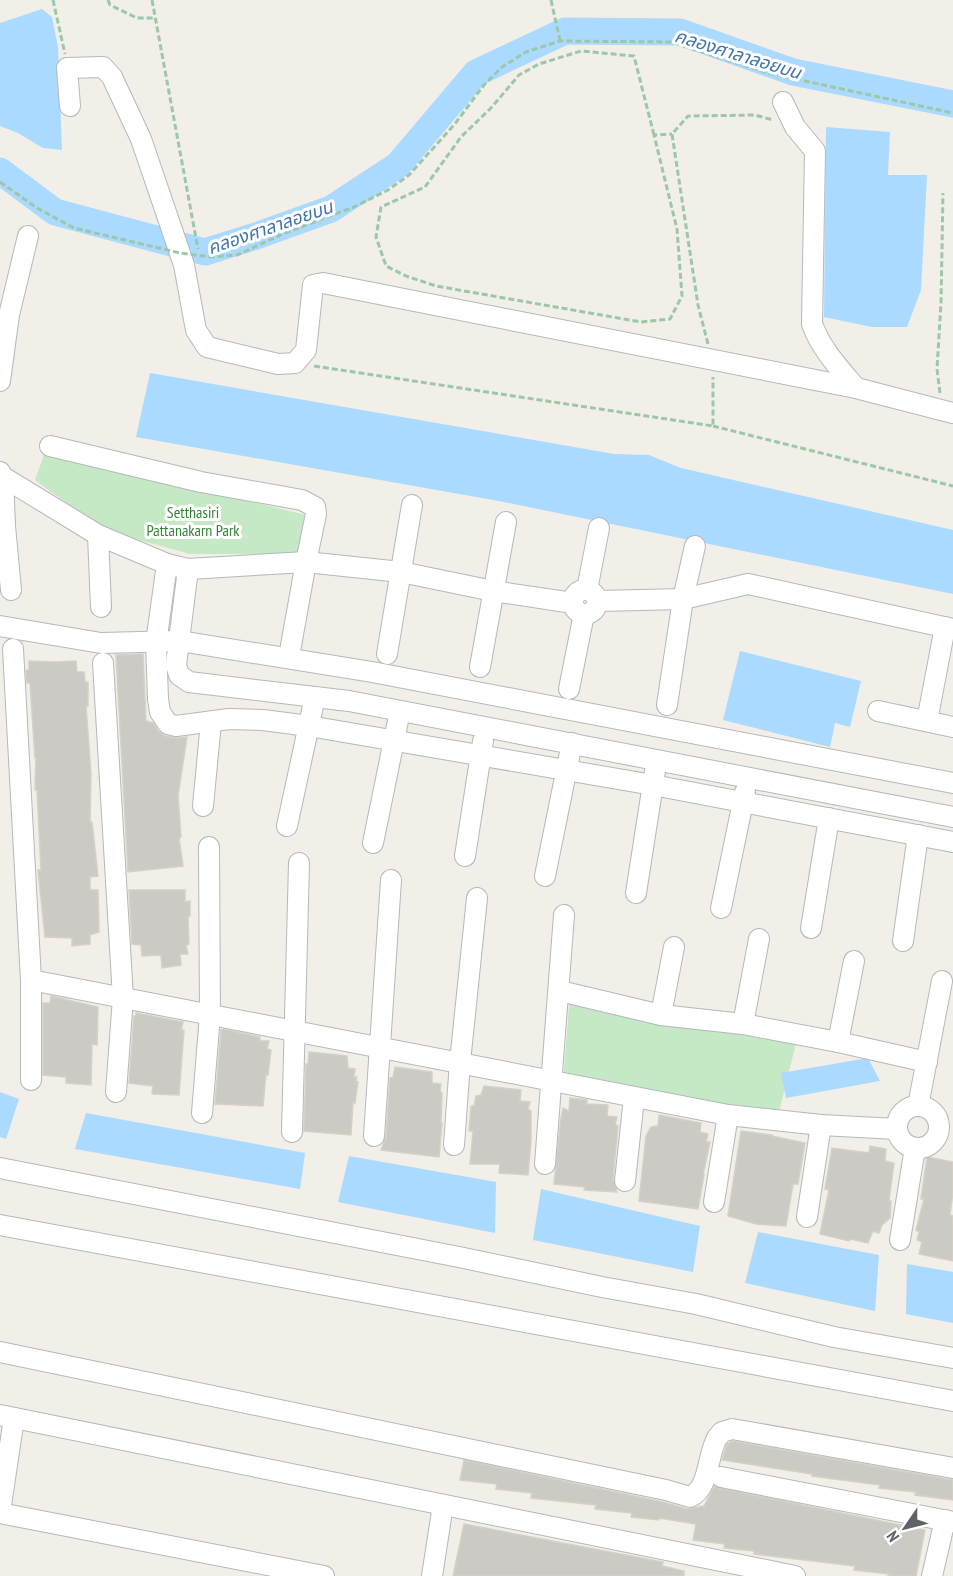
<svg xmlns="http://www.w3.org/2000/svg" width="953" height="1576" font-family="'PT Sans Narrow','Noto Sans Thai',sans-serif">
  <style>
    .green { fill: #c5e8c5 }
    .water { fill: #aadaff }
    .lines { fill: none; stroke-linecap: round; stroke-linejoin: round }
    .river { stroke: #aadaff; stroke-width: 27 }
    .building { fill: #cccac5; stroke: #d6d1c6; stroke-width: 1.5 }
    .minor-casing { stroke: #b5b8bc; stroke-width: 22 }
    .path { stroke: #9cc7a9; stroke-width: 3; stroke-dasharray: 6 3; stroke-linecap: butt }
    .minor { stroke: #fff; stroke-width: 20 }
    .path-bridge { stroke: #9cc7a9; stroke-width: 3; stroke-dasharray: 6 3; stroke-linecap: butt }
    .labels { text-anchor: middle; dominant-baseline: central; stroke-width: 6; stroke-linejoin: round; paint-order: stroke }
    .park-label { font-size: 16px; fill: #348238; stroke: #fff }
    .water-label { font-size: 18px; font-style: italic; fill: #4174aa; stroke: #fff }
  </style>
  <rect width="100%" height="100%" fill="#f1efe8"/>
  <g class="green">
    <polygon points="45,452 306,515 302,554 190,554 103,530 35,480"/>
    <polygon points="570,994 797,1039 777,1120 563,1083"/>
  </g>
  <g class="water">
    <polygon points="42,9 52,17 58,47 62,150 43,148 18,133 0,126 0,23"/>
    <polygon points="826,127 890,132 888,175 927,175 921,290 907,327 872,327 824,317"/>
    <polygon points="150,373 614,454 649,455 681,468 953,530 953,594 499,501 136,437"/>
    <polygon points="740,651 861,681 850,727 835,723 830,747 723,720"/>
    <polygon points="868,1058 880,1081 786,1098 781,1073"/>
    <polygon points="0,1092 19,1099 6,1139 0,1137"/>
    <polygon points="86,1113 305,1153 300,1189 75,1149"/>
    <polygon points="349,1156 496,1182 495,1233 338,1202"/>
    <polygon points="541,1189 700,1226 693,1272 533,1240"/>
    <polygon points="758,1232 879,1255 875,1311 745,1283"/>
    <polygon points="907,1264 953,1272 953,1323 906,1314"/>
  </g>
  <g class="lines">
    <polyline class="river" points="0,171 55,212 205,252 256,236 331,209 398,165 476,73 565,31 680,32 793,72 953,104"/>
  </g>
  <g class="building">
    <polygon points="143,654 146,721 153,723 158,731 165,736 177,738 187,737 178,796 181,837 179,838 183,866 128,872 116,655"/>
    <polygon points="29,661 55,662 76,661 77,672 84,672 85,682 88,682 88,706 86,706 91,774 90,822 92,822 98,876 90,877 90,890 98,890 99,932 90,935 90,944 72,946 72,938 45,937 38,870 41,870 37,790 35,790 36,758 35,758 30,683 27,683 26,671 29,669"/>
    <polygon points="129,890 185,890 185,902 190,901 190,916 188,916 189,944 186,945 188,954 180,954 181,965 162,968 161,955 142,956 141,945 132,944"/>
    <polygon points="51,996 98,1007 97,1045 92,1044 91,1085 66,1083 66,1077 43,1075 43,1003 50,1003"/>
    <polygon points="136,1013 183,1022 181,1030 184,1030 179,1095 152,1094 153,1086 129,1083 134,1016 136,1016"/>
    <polygon points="223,1029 260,1037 260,1041 269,1041 267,1049 271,1050 268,1075 266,1074 263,1106 215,1104 221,1030"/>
    <polygon points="309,1052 347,1056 348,1068 355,1069 354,1077 357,1077 356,1081 358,1082 355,1103 353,1102 351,1135 304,1131 306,1064 308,1064"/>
    <polygon points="395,1067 432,1072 432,1083 441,1084 440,1091 442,1093 441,1123 442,1123 439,1157 381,1150 386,1137 390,1078 393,1077"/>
    <polygon points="484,1086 521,1090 520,1101 530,1102 528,1109 531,1111 531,1141 528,1175 499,1173 500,1164 470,1164 473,1131 469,1131 471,1106 474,1106 476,1096 481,1095"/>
    <polygon points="570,1098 587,1100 587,1104 608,1105 607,1116 617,1117 615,1124 618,1126 613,1180 617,1192 584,1190 585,1187 554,1184 561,1118 563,1108 569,1111"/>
    <polygon points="659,1115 701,1123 700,1132 708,1134 706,1142 710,1142 703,1175 704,1175 698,1209 639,1201 646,1136 651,1127 658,1126"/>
    <polygon points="741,1131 772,1135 772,1136 805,1143 798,1184 793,1184 786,1226 756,1224 728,1216"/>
    <polygon points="870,1146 886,1149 885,1161 894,1163 889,1201 891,1201 890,1218 882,1225 879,1233 873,1231 868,1243 850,1239 849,1241 820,1234 829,1190 825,1189 832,1148 869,1153"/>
    <polygon points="927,1157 953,1162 953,1192 950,1215 953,1216 953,1261 919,1254 922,1242 917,1240 919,1232 916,1230 924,1199 921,1199"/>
    <polygon points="733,1441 953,1480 953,1500 915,1495 916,1492 879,1488 880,1485 812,1476 812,1474 722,1460 727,1444"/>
    <polygon points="464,1460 663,1502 687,1509 704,1506 714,1487 925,1530 916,1576 888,1576 889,1574 854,1570 855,1566 754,1554 754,1551 724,1548 725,1544 693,1540 696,1524 659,1518 659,1520 631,1517 632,1513 595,1509 596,1505 531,1498 532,1493 496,1489 497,1484 460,1480"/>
    <polygon points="464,1524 663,1562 662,1566 684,1571 684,1576 453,1576"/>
  </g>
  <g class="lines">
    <defs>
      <g id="minor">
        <path d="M783,102L795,127L815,151L812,324C821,349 839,368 856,388"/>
        <polyline points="70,106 67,68 103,67 112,77 141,139 184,265 196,330 207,347 278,364 295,363 306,350 313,285 323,283 856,388 953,413"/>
        <polyline points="0,381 9,315 28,236"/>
        <polyline points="50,446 201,482 302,500 315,507 316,514 306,562 290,651"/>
        <polyline points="0,472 3,477 98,535 167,564 188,569 306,562 401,572 493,591 573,603"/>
        <polyline points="3,477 5,526 11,590"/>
        <polyline points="98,535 101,607"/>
        <polyline points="167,564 156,643 158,699 160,712 168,724 176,726 229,719 263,720 309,726 653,785 953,842"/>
        <polyline points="188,569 176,665 179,675 189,682 349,701 953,817"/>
        <polyline points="587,590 599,528"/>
        <circle cx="585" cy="602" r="12"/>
        <polyline points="598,601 683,599 748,584 953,629"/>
        <polyline points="0,626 101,643 180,641 372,672 953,783"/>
        <polyline points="13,649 31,980 728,1115 821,1125 897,1129"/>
        <polyline points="387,654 412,505"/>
        <polyline points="103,663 123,998 116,1092"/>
        <polyline points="480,667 506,522"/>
        <polyline points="569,689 584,614"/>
        <polyline points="667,705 683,599 695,546"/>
        <polyline points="878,711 953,727"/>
        <polyline points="927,721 945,627"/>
        <polyline points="203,806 211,722"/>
        <polyline points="287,826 315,697"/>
        <polyline points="373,843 400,711"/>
        <polyline points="465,856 483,741"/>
        <polyline points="545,876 572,743"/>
        <polyline points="636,893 655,771"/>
        <polyline points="721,908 745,792"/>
        <polyline points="811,928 829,818"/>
        <polyline points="903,941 918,835"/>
        <polyline points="560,991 661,1015 743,1024 838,1042 927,1062"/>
        <polyline points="661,1015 674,947"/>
        <polyline points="743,1024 759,939"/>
        <polyline points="838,1042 854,961"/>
        <polyline points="31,1080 31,980"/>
        <circle cx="918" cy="1127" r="21"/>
        <polyline points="918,1106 942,981"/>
        <polyline points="202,1113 210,1015 209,847"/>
        <polyline points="292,1132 299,863"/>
        <polyline points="374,1136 391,880"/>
        <polyline points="454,1145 460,1062 477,898"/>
        <polyline points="545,1164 564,915"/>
        <polyline points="0,1168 459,1257 602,1287 696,1304 834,1337 953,1358"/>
        <polyline points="625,1181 634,1098"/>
        <polyline points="714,1202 728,1115"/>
        <polyline points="807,1217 821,1125"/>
        <polyline points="0,1225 953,1401"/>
        <polyline points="900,1240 915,1148"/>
        <path d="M0,1352L666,1490L690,1497C710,1488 707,1455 717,1438L722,1432L732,1429L953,1468"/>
        <polyline points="0,1415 795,1576"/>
        <polyline points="721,1477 953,1522"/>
        <polyline points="0,1512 14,1418"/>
        <polyline points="0,1513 324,1576"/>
        <polyline points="432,1576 443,1505"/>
        <polyline points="932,1576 945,1520"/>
      </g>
    </defs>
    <use href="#minor" class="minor-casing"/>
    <g class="path">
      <polyline points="53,0 65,54"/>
      <polyline points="108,0 110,5 137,18 153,18"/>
      <polyline points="152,0 198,249"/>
      <polyline points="551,0 560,41"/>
      <polyline points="654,135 634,56 581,51 539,64 519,75 491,108 461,137 425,187 381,207 376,237 386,266 406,276 436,286 641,322 670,319 682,296 677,229 654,135 672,134"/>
      <polyline points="708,344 698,305 672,134 688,116 755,115 773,120"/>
      <polyline points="314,366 713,426 713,377"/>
      <polyline points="940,393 937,369 941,303 943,193"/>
      <polyline points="713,426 953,486"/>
    </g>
    <use href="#minor" class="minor"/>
    <polyline class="path-bridge" points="0,182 37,208 74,228 180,253 211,257 237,255 285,233 354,207 388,190 409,175 454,125 484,85 502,67 526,52 560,41 671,42 768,73 953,113"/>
  </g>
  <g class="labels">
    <g class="park-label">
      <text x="193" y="512">Setthasiri<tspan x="193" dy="18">Pattanakarn Park</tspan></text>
    </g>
    <g class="water-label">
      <text transform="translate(738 54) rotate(17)">คลองศาลาลอยบน</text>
      <text transform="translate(270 227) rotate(-19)">คลองศาลาลอยบน</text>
    </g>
  </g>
  <g transform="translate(905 1528) rotate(235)" stroke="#ffffff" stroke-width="4.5" paint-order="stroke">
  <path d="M0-4.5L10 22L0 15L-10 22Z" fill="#5f6368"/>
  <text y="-9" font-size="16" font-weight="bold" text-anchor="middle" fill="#5f6368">N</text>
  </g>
</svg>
